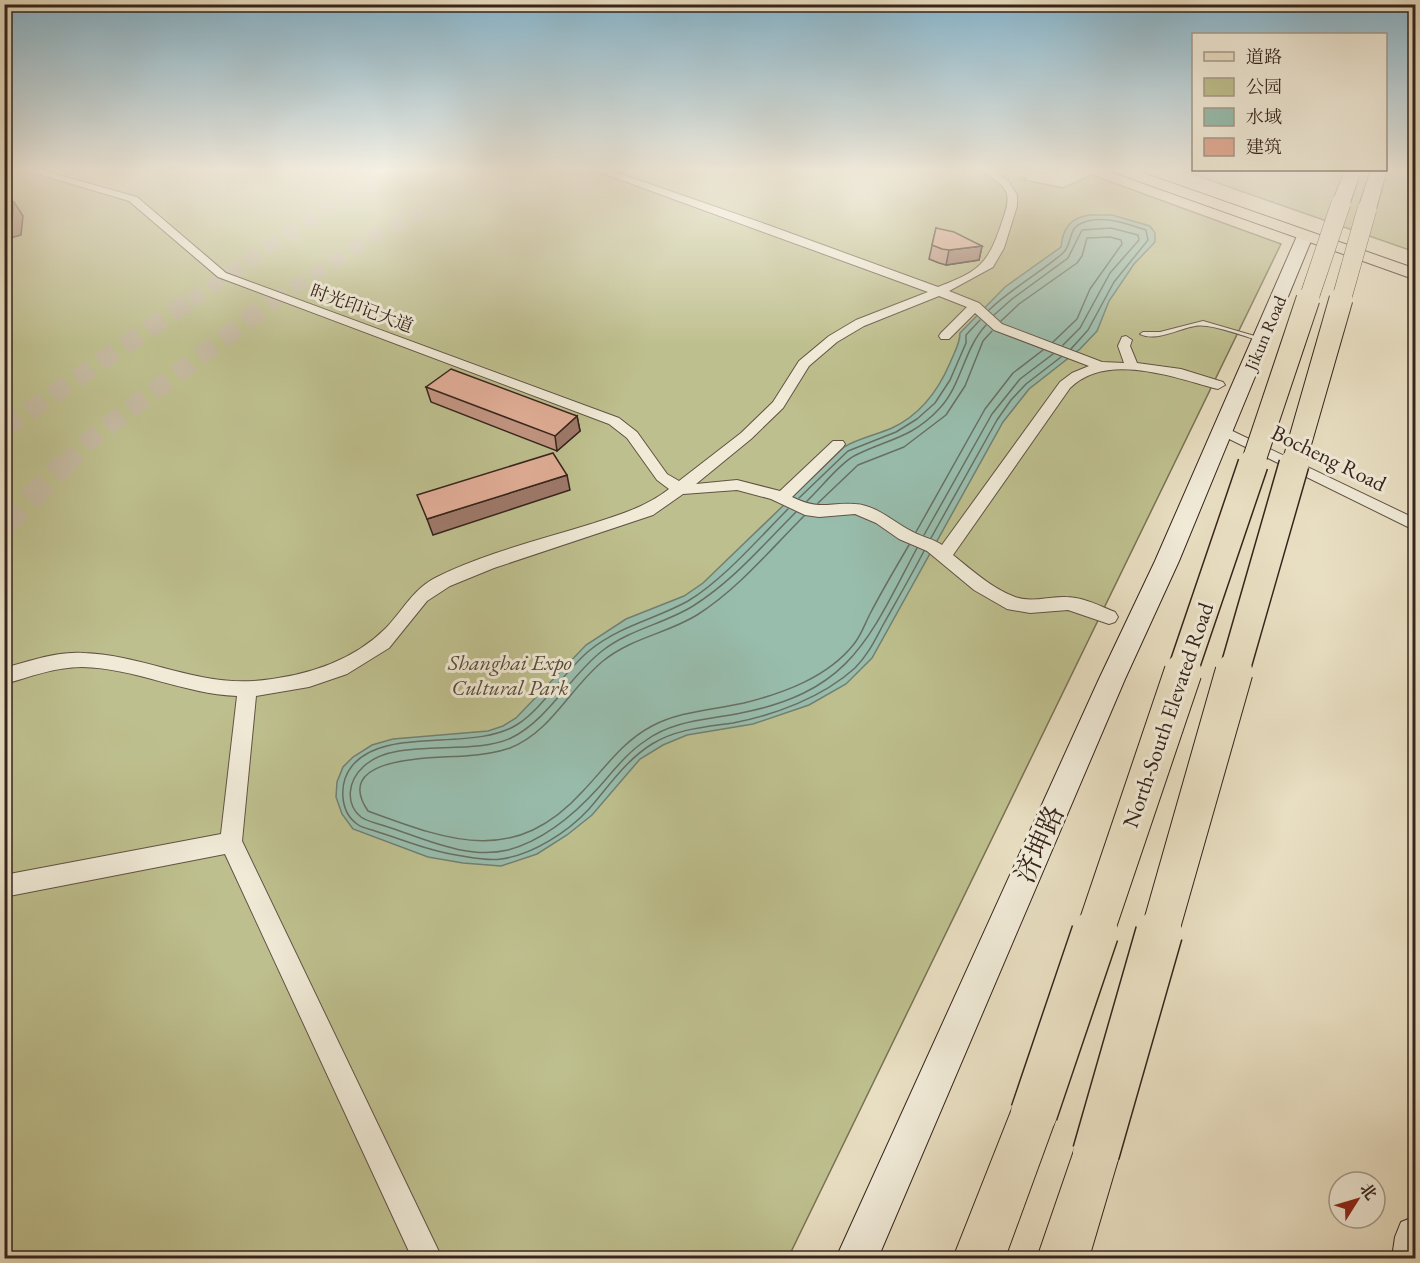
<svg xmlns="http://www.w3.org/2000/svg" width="1420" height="1263" font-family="'EB Garamond','Noto Serif SC',serif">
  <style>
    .green { fill: #bebf8e; stroke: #7a7255; stroke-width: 1.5 }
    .water { fill: #98bdad; stroke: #718073; stroke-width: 1.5 }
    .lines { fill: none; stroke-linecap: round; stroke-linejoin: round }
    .shore { stroke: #677064; stroke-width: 1.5 }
    .secondary-tunnel-far2 { stroke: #c4b9a0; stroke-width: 15; stroke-dasharray: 15 8; stroke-linecap: butt }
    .secondary-tunnel-far1 { stroke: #c4b9a0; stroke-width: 19; stroke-dasharray: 19 10; stroke-linecap: butt }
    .secondary-tunnel { stroke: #c4b9a0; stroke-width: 24; stroke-dasharray: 24 12; stroke-linecap: butt }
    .lane-casing { stroke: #625245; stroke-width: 2 }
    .street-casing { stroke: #625245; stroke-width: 2 }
    .secondary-casing { stroke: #36241c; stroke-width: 2 }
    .primary-casing { stroke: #36241c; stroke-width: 2 }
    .highway-casing { stroke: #36241c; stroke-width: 2 }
    .lane { fill: #f0ead7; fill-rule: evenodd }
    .street { fill: #f0ead7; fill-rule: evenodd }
    .secondary { fill: #f0ead7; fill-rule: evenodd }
    .primary { fill: #e8dec1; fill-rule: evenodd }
    .highway { fill: #e8dec1; fill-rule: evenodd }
    .highway-bridge-far4-casing { stroke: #36241c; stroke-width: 20; stroke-linecap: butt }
    .highway-bridge-far3-casing { stroke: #36241c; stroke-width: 25; stroke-linecap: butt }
    .highway-bridge-far2-casing { stroke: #36241c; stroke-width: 32; stroke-linecap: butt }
    .highway-bridge-far1-casing { stroke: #36241c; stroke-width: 39; stroke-linecap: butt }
    .highway-bridge-casing { stroke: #36241c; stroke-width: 49; stroke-linecap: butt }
    .highway-bridge-far4 { stroke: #e8dec1; stroke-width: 19 }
    .highway-bridge-far3 { stroke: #e8dec1; stroke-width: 23 }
    .highway-bridge-far2 { stroke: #e8dec1; stroke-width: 29 }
    .highway-bridge-far1 { stroke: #e8dec1; stroke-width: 37 }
    .highway-bridge { stroke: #e8dec1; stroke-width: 46 }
    .wall { fill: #c29582; stroke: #36241c; stroke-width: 1.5 }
    .shaded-wall { fill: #9e796a; stroke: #36241c; stroke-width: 1.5 }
    .building { fill: #e1ad97; stroke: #36241c; stroke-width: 1.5 }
    .labels { text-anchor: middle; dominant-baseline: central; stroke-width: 6; stroke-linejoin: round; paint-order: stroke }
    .far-street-label { font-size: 18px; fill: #36241c; stroke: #f0ead7 }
    .street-label { font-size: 22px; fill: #36241c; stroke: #f0ead7 }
    .park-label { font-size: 22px; font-style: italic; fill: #584b38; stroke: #f0ead7 }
    .near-street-label { font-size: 27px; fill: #36241c; stroke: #f0ead7 }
  </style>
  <rect width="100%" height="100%" fill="#e8dec1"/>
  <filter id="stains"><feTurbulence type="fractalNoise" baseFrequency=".00333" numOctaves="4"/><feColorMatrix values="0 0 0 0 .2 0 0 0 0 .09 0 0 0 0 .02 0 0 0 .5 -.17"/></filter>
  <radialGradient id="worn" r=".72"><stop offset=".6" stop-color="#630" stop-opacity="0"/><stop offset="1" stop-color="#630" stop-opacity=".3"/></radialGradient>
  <g class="green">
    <polygon points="5,169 1050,169 1046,174 1031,171 1024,180 1063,188 1092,175 1281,244 788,1258 5,1258"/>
    <polygon points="1178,169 1415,169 1415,252"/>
  </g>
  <path class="water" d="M1089,215H1112L1150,226L1155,233V242L1134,264L1109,301L1097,331L1080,349L1029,389L1003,422L872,658L846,684L809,705L753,724L687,735L663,745L640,759L592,815L567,835L537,854L501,866L463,863L428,857L353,829L342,814L336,797L337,782L343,767L353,757L372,745L393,739L488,731L503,726L516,718L586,645L626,619L684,596L703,583L844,447C859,438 876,435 892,428C920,415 938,391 950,363C954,353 960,344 960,333L1005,287L1061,247C1063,227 1071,218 1089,215Z"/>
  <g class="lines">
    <g class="shore">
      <path d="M989,310C1012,288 1040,273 1063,253C1073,244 1067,229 1082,223C1101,214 1127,224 1146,230L1148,240L1114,282L1088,330L1071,349"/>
      <polyline points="994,315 1012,299 1068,258 1082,230 1111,228 1138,235 1139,240 1110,273 1080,328 1063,345"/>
      <polyline points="1001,321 1019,304 1077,263 1082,256 1087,238 1110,237 1121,240 1122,244 1090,289 1077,319 1053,342"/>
      <polyline points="799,498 848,451 896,432 917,419 935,403 950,380 966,343 966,335 980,320"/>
      <path d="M807,501C820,489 839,464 854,456C887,439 911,439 939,409C962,385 963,350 986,325"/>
      <polyline points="818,503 858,465 904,447 946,415 965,386 983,341 992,331"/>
      <path d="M788,509C759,538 723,580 688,601C656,619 621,625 590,650C566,669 543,708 518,724C474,753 385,725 352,766C339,782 339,811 357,824C362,828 369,829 375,831C404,840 432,852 462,856C474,858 488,861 501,859C532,855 568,832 589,809C609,786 626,760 652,744C676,729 705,727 733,723C775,715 823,697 855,668C868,655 875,640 883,625C897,600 911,576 924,551"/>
      <path d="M796,512C763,545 733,581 693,606C664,624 630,629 602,651C570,676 548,720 511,738C470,757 395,736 363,767C349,780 344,803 361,817C368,822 377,823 385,826C423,838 466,860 508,850C545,840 575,814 600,786C614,770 627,753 645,741C673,720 708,720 741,713C852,691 869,638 917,548"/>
      <path d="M804,516C770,550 738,589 697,615C666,634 633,637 603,661C570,688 551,732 510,748C496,753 480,755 465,756C436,758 330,755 368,811C452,842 515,866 583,791C605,768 623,741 652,726C680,711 713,710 744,703C784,693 828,677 854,644C862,634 865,623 871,612C883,589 896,567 909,545"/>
      <polyline points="916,532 985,409 1013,373 1043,350"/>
      <polyline points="924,535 992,414 1020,379 1053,354"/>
      <polyline points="931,538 997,420 1011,400 1026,384 1061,357"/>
    </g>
    <g class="secondary-tunnel-far2">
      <polyline points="190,301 327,207 414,169"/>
      <polyline points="273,301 373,236 510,169"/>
    </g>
    <g class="secondary-tunnel-far1">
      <polyline points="4,428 192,299"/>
      <polyline points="64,466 88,441 275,299"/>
    </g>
    <polyline class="secondary-tunnel" points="4,526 65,464"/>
    <defs>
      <path id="lane" d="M1203,321L1265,339L1266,340L1263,342C1246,337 1211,323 1195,326C1178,329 1156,342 1140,334L1143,332H1160Z"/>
      <g id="street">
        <path d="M21,169H37L137,197L226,273L619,418L637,432L667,474L679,481L741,433L773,402L799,361L829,336L856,320L928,292L591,169H606L768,225L938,287C980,271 988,264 1002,222C1005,213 1009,203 1007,194C1003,182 989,177 980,169H991L1009,182L1017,195V206L1004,248L993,267L949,291L979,303L1002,324L1102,362L1124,363L1118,346L1122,337L1126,336L1132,340L1130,346L1137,363L1181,369L1223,382L1225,385L1218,389C1175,378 1107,351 1070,388L953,555C972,570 991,588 1015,597C1031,603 1050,596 1066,597C1083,597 1100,606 1115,612L1118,617L1115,622L1109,624L1068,610L1030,613L1007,609L974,590L927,551L899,539L876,523L855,514L819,517L805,515L771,499L737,490L683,494L653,515L494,568L450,586L427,601L389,648L347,674L309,687L256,696L242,841L442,1258H412L225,854L4,897V875L221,834L237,696C184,694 135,668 82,667C55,667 30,677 4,684V668C30,661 57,651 84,653C142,655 196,685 254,681C302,677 351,663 386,628C404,609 413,589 437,577C485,553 540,540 591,524C619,515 646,507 669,489L657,480L627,438L609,424L218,277L129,201ZM939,296L967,307L941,333L939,336L941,339H949L975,313L994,330L1089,366L1072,373L1060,382L942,545C934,539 922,537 913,532C894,523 877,505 855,504C827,502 821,511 792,497L843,447L845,444L843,441H833L780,491L737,480L696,484L751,439L783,408L809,366L837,342L864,326Z"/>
        <polygon points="1222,426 1416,519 1416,531 1217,433 1215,430 1217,427"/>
      </g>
      <g id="secondary">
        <polygon points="1305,231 1313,236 1179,561 1125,679 878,1258 836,1258 1099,679 1155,561 1297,236"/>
        <polygon points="1416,1216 1416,1258 1392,1258 1395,1237 1401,1222"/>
      </g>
      <polygon id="primary" points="1111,169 1132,169 1416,269 1416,280 1113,172"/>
      <g id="highway">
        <polygon points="1387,169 1376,209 1373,213 1361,213 1358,209 1371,170"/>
        <polygon points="1345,170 1361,170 1350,203 1347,207 1335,207 1332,203"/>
        <polygon points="1034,1089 1051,1096 1058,1113 1005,1258 953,1258 1017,1096"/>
        <polygon points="1096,1129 1113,1136 1120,1153 1089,1258 1037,1258 1079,1136"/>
      </g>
    </defs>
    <use href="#lane" class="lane-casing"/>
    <use href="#street" class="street-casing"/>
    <use href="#secondary" class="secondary-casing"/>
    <use href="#primary" class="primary-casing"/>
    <use href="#highway" class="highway-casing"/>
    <use href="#lane" class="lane"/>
    <use href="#street" class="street"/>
    <use href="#secondary" class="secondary"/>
    <use href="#primary" class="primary"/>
    <use href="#highway" class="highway"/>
    <defs>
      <g id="highway-bridge-far4">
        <polyline points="1308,301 1341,203"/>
        <polyline points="1341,301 1367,209"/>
      </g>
      <g id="highway-bridge-far3">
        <polyline points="1252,466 1308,299"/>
        <polyline points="1293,466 1341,299"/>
      </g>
      <g id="highway-bridge-far2">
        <polyline points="1182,673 1253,464"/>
        <polyline points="1234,673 1294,464"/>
      </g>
      <g id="highway-bridge-far1">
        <polyline points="1094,935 1183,672"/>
        <polyline points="1159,935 1234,672"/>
      </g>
      <g id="highway-bridge">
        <polyline points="1034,1113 1095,933"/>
        <polyline points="1096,1153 1159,933"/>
      </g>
    </defs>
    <use href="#highway-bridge-far4" class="highway-bridge-far4-casing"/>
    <use href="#highway-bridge-far3" class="highway-bridge-far3-casing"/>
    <use href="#highway-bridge-far2" class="highway-bridge-far2-casing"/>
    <use href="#highway-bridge-far1" class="highway-bridge-far1-casing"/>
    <use href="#highway-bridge" class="highway-bridge-casing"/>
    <use href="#highway-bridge-far4" class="highway-bridge-far4"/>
    <use href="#highway-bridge-far3" class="highway-bridge-far3"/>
    <use href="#highway-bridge-far2" class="highway-bridge-far2"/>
    <use href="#highway-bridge-far1" class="highway-bridge-far1"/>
    <use href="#highway-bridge" class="highway-bridge"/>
  </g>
  <g class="wall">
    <polygon points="936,228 982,246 979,260 946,265 939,263 929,259"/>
    <polygon points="426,387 577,416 580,431 557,451 431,402"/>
  </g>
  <g class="shaded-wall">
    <polygon points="14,202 23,216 21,235 4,240 4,223"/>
    <polygon points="982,246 979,260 946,265 949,250"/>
    <polygon points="577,416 580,431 557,451 555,436"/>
    <polygon points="567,475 570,490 433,535 427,519"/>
  </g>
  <g class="building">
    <polygon points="4,202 14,202 12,221 4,223"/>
    <polygon points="936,228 954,232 982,246 949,250 942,249 932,245"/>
    <polygon points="451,369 577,416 555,436 426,387"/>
    <polygon points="553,453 567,475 427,519 417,495"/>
  </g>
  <linearGradient id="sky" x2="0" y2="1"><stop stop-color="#88b8d0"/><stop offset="0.49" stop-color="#f5f0e3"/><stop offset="1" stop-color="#f5f0e3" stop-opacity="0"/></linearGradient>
  <rect width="1420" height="346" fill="url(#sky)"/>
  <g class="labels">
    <g class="far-street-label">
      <text transform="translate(362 308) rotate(20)">时光印记大道</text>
      <text transform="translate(1265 333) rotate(-67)">Jikun Road</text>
    </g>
    <g class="street-label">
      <text transform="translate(1329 458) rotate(26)">Bocheng Road</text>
      <text transform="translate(1168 715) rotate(-71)">North-South Elevated Road</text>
    </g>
    <g class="park-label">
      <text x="510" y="662">Shanghai Expo<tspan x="510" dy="25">Cultural Park</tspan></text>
    </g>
    <g class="near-street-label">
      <text transform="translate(1039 844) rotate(-66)">济坤路</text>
    </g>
  </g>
  <rect width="1420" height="1263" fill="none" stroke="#e8dec1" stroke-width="24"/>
  <rect x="6" y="6" width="1408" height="1251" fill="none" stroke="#36241c" stroke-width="3"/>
  <rect x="12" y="12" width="1396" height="1239" fill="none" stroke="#36241c" stroke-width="1.5"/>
  <rect x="1192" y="33" width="195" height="138" fill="#f0ead7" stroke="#a69b8c" stroke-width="1.5"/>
  <rect x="1204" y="52" width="30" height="9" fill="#e8dec1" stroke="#a69b8c" stroke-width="1.5"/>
  <text x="1246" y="63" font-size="18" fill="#36241c">道路</text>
  <rect x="1204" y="78" width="30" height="18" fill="#bebf8e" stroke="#a69b8c" stroke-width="1.5"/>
  <text x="1246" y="93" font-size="18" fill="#36241c">公园</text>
  <rect x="1204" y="108" width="30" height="18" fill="#98bdad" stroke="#a69b8c" stroke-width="1.5"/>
  <text x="1246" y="123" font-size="18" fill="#36241c">水域</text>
  <rect x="1204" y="138" width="30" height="18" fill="#e1ad97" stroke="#a69b8c" stroke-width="1.5"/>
  <text x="1246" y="153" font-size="18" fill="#36241c">建筑</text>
  <g transform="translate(1357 1200) rotate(53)"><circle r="28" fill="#f0ead7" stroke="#a69b8c" stroke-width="1.5"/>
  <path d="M0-4.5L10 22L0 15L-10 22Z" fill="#8f2418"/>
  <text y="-9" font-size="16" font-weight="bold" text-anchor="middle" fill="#36241c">北</text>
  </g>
  <rect width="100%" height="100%" filter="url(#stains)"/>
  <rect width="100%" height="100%" fill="url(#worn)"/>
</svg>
